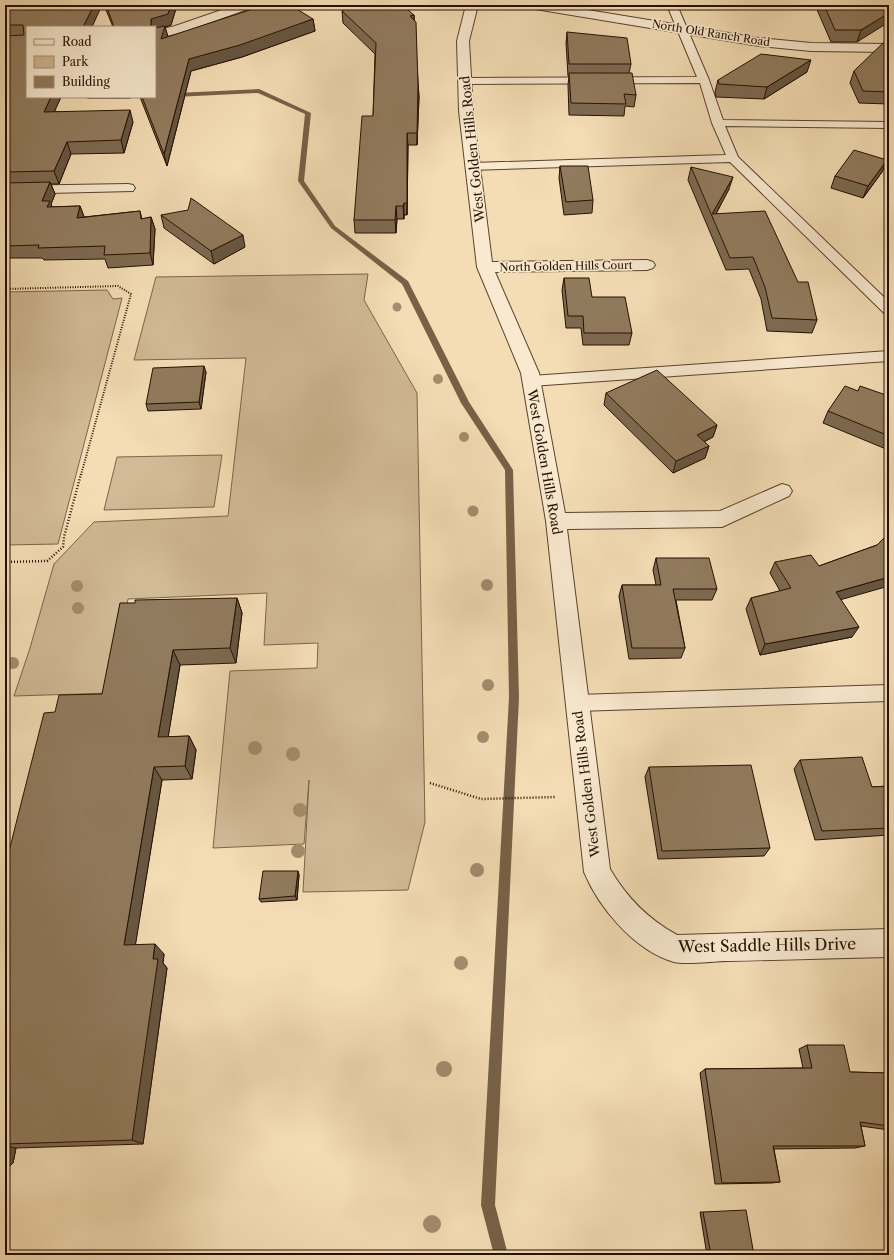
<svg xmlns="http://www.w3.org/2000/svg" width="894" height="1260" font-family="'Libre Caslon Text',serif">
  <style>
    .green { fill: #d1ba96; stroke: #7b654b }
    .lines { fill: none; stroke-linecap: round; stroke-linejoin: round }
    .stream { fill: #776147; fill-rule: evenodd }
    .service-casing { stroke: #59432d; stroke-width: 2 }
    .minor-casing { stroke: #59432d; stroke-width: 2 }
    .path-far1 { stroke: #251000; stroke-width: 2; stroke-dasharray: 1 1.5; stroke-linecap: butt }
    .path { stroke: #251000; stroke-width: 2.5; stroke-dasharray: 1 2; stroke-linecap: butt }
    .service { fill: #f8e9cf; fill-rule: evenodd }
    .minor { fill: #f8e9cf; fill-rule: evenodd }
    .tree { fill: #a38d6e }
    .wall { fill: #7d6a51; stroke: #251000 }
    .shaded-wall { fill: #665642; stroke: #251000 }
    .building { fill: #917b5e; stroke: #251000 }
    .labels { text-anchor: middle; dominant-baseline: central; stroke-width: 3.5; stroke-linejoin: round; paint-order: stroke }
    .far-street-label { font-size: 11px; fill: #251000; stroke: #f8e9cf }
    .street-label { font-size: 13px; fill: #251000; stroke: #f8e9cf }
    .near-street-label { font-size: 16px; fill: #251000; stroke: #f8e9cf }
  </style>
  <rect width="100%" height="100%" fill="#f4ddb5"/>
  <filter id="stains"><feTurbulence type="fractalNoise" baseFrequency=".005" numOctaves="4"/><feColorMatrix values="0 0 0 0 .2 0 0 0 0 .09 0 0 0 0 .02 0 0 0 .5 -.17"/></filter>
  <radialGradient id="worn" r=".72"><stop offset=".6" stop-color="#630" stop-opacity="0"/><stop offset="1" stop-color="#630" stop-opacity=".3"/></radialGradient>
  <g class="green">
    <polygon points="368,274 364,300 417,393 425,822 408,890 303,892 309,780 304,844 213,848 230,671 317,668 318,643 264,645 267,593 128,599 111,693 14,696 30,648 54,564 94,522 228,516 246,358 134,360 156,277"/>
    <polygon points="107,290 113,299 122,298 58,544 5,545 5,292"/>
    <polygon points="222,455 214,507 104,510 117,457"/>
  </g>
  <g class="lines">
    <g class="stream">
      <polygon points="259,89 311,113 304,181 335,226 408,281 469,402 513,470 519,697 495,1205 508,1255 494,1255 481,1205 509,697 505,470 461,403 402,284 331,228 298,181 305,114 258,93 155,98 153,97 155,97 155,94"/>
      <polygon points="85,97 133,97 130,99 88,99"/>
    </g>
    <defs>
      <g id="service">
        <polygon points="667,5 677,5 709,80 723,120 889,122 889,128 725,126 738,157 889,302 889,314 884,313 730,162 469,170 467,167 473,163 726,155 712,123 700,83 464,84 459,81 464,78 697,77"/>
        <polygon points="889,351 889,361 531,386 526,385 524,381 526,377 531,376"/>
        <polygon points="889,685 889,701 577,711 570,709 568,703 570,697 577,695"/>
      </g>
      <g id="minor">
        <polygon points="236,5 253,5 251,8 183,32 155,39 155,31 175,26"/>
        <path d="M466,5H478L469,41L473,111L492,262L647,260L653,262L655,265L653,268L647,270L495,272L539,373L565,513L720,511L782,484L789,486L792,491L789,496L722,527L567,529L610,869C627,898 648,919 677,935L889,929V957C835,958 782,960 728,961C715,961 685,965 674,962C635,951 599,908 584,872L546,521L521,373L477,267L459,111L457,41Z"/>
        <polygon points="529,5 557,5 759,38 811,43 889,44 889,52 811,51 759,46 535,9"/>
        <polygon points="128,184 133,185 135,188 133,191 5,194 5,186"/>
      </g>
    </defs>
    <use href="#service" class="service-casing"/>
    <use href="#minor" class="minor-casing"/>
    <polyline class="path-far1" points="5,289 118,286 131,294 81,475"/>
    <g class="path">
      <polyline points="5,562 47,561 63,547 64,537 81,474"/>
      <polyline points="430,783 481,799 556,797"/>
    </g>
    <use href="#service" class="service"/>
    <use href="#minor" class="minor"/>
  </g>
  <g class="tree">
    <circle cx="397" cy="307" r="4.5"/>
    <circle cx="438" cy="379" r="5"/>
    <circle cx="464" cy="437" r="5"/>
    <circle cx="473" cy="511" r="5.5"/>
    <circle cx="487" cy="585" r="6"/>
    <circle cx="77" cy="586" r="6"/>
    <circle cx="78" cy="608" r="6"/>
    <circle cx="13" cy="663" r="6"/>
    <circle cx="488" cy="685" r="6"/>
    <circle cx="483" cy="737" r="6"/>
    <circle cx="255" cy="748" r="7"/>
    <circle cx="293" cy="754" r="7"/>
    <circle cx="300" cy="810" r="7"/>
    <circle cx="298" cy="851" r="7"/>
    <circle cx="477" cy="870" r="7"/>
    <circle cx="461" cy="963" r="7"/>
    <circle cx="444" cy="1069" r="8"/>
    <circle cx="432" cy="1224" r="9"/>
  </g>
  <g class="wall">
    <polygon points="5,5 102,5 27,97 61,97 54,111 133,122 124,153 71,154 59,184 51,184 55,194 51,204 52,207 80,206 84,217 140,211 142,219 151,217 155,229 153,265 108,268 105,259 44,260 42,258 5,258"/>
    <polygon points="104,5 177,5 171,25 165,27 168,37 313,19 315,31 242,57 191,71 167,166 140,97 155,97 155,27 113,27"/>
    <polygon points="815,5 889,5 857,42 831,42"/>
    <polygon points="342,11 414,15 419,97 417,145 408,145 407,215 404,215 404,219 397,219 396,233 355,233 354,220 373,116 375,54 343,23"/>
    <polygon points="567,32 631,64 629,73 636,95 634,107 625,106 624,116 569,115 568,85 569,76 568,76 566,43"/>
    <polygon points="889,41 889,104 859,103 850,83 854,71"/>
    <polygon points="807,72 764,99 716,97 715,92 718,80"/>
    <polygon points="887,160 882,172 863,198 831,188 835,176"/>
    <polygon points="560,166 593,200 592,213 564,215 559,178"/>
    <polygon points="691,167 729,189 716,214 798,282 817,320 812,333 767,331 761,299 749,269 726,270 688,180"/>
    <polygon points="161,215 245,247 214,264 164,228"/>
    <polygon points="564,278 592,297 632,333 629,345 583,345 581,328 566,328 562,290"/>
    <polygon points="206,372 201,409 148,411 146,404"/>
    <polygon points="858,391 889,396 889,443 886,449 823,423 828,411"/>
    <polygon points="606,393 717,425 713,437 704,442 709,446 705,458 673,473 604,405"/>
    <polygon points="877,545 841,599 852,637 760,655 746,609 751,598 780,591 770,573 775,562 819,566"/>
    <polygon points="656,558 717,589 712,600 676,600 685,648 681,658 629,659 619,596 622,585 656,585 653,570"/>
    <polygon points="237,598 242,613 236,663 180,665 168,737 189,736 196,750 192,779 162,780 135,945 164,954 163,963 167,968 143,1144 16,1148 13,1163 5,1171 5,867 55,712 102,694"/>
    <polygon points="800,760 872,787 889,786 889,835 815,840 794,769"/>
    <polygon points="649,767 770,848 764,856 658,859 645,777"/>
    <polygon points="298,871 299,875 297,900 261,902 259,899"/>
    <polygon points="807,1045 850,1072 889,1073 889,1130 861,1126 865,1146 855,1148 774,1149 780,1182 772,1183 715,1184 700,1073 705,1069 803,1068 799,1049"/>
    <polygon points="700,1212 703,1212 754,1255 707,1255"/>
  </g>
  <g class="shaded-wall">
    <polygon points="94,5 102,5 92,27 83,27"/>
    <polygon points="171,5 177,5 171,25 165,27 168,37 164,51 155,31 155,27 151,27 151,19"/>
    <polygon points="889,13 889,22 857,42 861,30"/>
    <polygon points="414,15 414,27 410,16"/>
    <polygon points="313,19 315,31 242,57 191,71 167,166 164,154 189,59"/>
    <polygon points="811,60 807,72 764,99 767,87"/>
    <polygon points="418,85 419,97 417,145 417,133"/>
    <polygon points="51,97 61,97 49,124 44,112"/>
    <polygon points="130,110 133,122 124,153 121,140"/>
    <polygon points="407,133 408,145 407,215"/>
    <polygon points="67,142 71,154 59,184 54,171"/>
    <polygon points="887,160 882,172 863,198 868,186"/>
    <polygon points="733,177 729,189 713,219 712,214"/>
    <polygon points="50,182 55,194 51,204 54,214 42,201"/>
    <polygon points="404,203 404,219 403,206"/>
    <polygon points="80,206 85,219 77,218"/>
    <polygon points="396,206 397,219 396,233 395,220"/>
    <polygon points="151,217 155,229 153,265 150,253"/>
    <polygon points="243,235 245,247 214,264 211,251"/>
    <polygon points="204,366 206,372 201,409 199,402"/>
    <polygon points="717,425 713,437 693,447 697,435"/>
    <polygon points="709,446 705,458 673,473 676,461"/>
    <polygon points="889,577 889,586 829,603 836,592"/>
    <polygon points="237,598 242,613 236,663 230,648"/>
    <polygon points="859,627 852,637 760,655 765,644"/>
    <polygon points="173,650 180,665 166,750 158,737"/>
    <polygon points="189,736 196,750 192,779 185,766"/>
    <polygon points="154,767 162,780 134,954 124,945"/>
    <polygon points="298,871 299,875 297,900 295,896"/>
    <polygon points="155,944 164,954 163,963 167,968 143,1144 132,1140"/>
    <polygon points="5,1146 16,1148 13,1163 5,1171"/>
  </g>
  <g class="building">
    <polygon points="5,5 94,5 83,27 27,27 27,97 51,97 44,112 130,110 121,140 67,142 54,171 5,172 5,36 24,35 23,25 5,25"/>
    <polygon points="106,5 171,5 168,14 151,19 151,27 114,27"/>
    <polygon points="265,5 290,5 313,19 240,45 189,59 164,154 142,97 155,97 155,28 165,26 161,39"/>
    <polygon points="353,5 402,5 414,15 410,16 416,22 418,85 417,133 407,133 407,203 404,203 403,206 396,206 395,220 354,220 362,116 373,116 376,43 342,11"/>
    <polygon points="824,5 889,5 889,13 861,30 835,30"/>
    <polygon points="567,32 627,38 631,64 569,64"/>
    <polygon points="889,41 889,92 863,91 854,71 884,42"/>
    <polygon points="761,54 811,60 767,87 719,84 718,80"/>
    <polygon points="569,73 632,73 636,95 624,94 626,104 571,103"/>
    <polygon points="854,150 887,160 868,186 835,176"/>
    <polygon points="560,166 588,166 593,200 566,202"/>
    <polygon points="691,167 733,177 712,214 765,211 798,282 808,282 817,320 772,318 765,287 753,257 730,258"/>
    <polygon points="50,182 42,201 50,201 47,207 80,206 77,218 140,211 141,219 151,217 150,253 104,255 105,246 38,248 39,245 5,246 5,183"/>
    <polygon points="191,198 243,235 211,251 161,215 188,210"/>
    <polygon points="564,278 589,278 592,297 625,297 632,333 584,333 583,316 568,316"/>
    <polygon points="204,366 199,402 146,404 153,368"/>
    <polygon points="657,370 717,425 697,435 709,446 676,461 606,393"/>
    <polygon points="845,386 858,391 860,386 889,396 889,436 828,411"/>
    <polygon points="889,533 889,577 836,592 859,627 765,644 751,598 791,588 775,562 811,555 819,566 877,545"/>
    <polygon points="656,558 709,558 717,589 673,589 685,648 632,648 622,585 661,585"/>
    <polygon points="237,598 230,648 173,650 158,737 189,736 185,766 154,767 124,945 155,944 153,959 158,959 132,1140 5,1144 5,867 44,713 55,712 59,695 102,694 120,603 135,603 135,600"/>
    <polygon points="862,757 872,787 889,786 889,828 822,831 800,760"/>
    <polygon points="751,765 770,848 662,851 649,767"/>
    <polygon points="263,871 298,871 295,896 259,899"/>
    <polygon points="807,1045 844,1045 850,1072 889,1073 889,1126 860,1122 865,1146 773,1146 780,1182 722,1183 705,1069 812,1068"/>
    <polygon points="746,1210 754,1255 711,1255 703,1212"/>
  </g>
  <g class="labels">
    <g class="far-street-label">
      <text transform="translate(711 33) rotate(9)">North Old Ranch Road</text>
      <text transform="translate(566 266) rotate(-1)">North Golden Hills Court</text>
    </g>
    <g class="street-label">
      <text transform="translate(472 149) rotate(-96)">West Golden Hills Road</text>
      <text transform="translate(545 462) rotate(80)">West Golden Hills Road</text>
      <text transform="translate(586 784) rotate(-97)">West Golden Hills Road</text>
    </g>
    <g class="near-street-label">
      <text transform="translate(767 945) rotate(-1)">West Saddle Hills Drive</text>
    </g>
  </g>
  <rect width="894" height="1260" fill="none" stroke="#f4ddb5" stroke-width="20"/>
  <rect x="6" y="6" width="882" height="1248" fill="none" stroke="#251000" stroke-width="2"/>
  <rect x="10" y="10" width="874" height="1240" fill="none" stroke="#251000"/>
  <rect x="26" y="26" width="130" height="72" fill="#f8e9cf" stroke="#a4927c"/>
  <rect x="34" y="39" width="20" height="6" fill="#f8e9cf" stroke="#a4927c"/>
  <text x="62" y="46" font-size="12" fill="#251000">Road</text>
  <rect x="34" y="56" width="20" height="12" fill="#d1ba96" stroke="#a4927c"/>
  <text x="62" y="66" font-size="12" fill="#251000">Park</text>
  <rect x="34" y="76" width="20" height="12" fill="#917b5e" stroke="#a4927c"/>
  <text x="62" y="86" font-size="12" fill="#251000">Building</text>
  <rect width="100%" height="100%" filter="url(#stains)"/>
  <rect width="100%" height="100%" fill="url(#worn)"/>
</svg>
